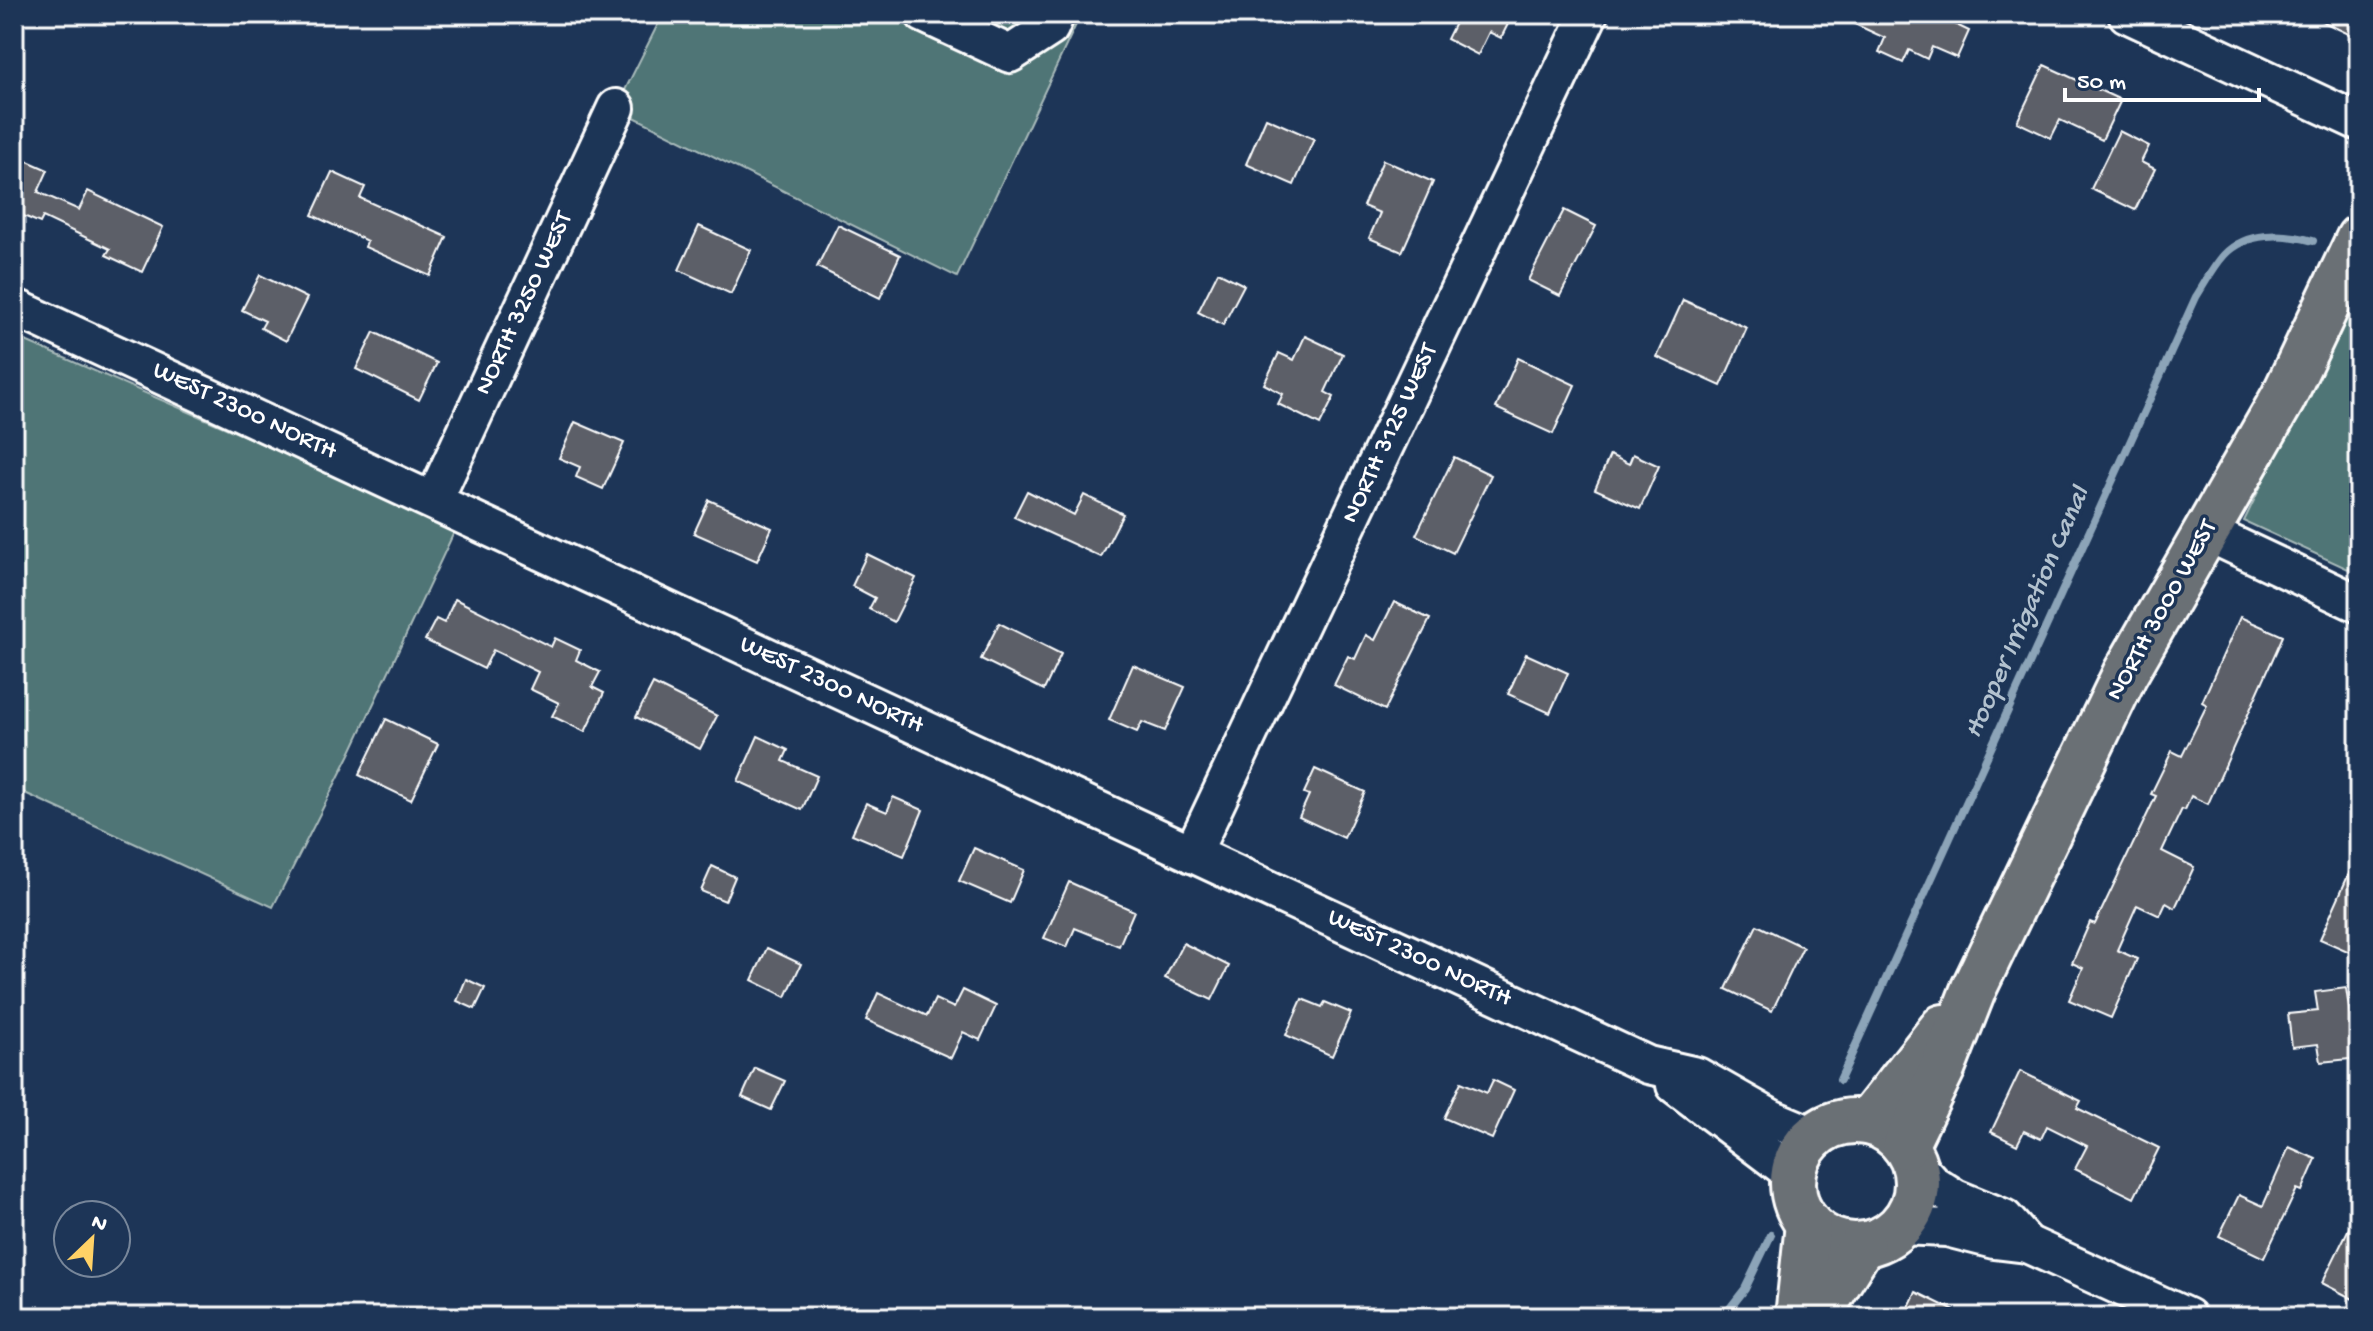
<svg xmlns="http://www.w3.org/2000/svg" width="2373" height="1331" font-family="'Gochi Hand',sans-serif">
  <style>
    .green { fill: #507576; stroke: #a8baba; stroke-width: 2 }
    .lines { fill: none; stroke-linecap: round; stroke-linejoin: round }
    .stream { stroke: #8ca4b8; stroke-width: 8 }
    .building { fill: #5c5f67; stroke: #fff; stroke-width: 2 }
    .minor-casing { stroke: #fff; stroke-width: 42 }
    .major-casing { stroke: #fff; stroke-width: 50 }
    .minor { stroke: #1d3557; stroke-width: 36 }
    .major { stroke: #6b6f75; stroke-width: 44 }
    .labels { text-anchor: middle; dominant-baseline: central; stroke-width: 7; stroke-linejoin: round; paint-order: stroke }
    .street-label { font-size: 26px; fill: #fff; stroke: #1d3557 }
    .water-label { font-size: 28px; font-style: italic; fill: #b3c2cf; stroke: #1d3557 }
  </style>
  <rect width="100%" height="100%" fill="#1d3557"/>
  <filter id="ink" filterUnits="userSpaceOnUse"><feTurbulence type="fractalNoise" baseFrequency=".0125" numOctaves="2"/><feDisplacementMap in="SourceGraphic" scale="16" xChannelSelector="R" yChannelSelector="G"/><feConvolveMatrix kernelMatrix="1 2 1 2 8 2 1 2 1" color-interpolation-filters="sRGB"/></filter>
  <g filter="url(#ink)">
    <g class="green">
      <polygon points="663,14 1081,14 957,277 616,108"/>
      <polygon points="2352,297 2359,300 2359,574 2244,521"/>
      <polygon points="14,336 456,528 350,754 273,907 14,788"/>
    </g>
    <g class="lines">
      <g class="stream">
        <path d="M1840,1080L2196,297C2205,283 2213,267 2224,255C2246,231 2285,233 2313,241"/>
        <polyline points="1723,1317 1745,1289 1771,1235"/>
      </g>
    </g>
    <g class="building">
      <polygon points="1453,14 1513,14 1501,38 1489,32 1478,55 1447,39 1458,17"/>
      <polygon points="1833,14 1934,14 1969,31 1957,58 1932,47 1927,59 1909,50 1903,63 1879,52 1885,38"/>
      <polygon points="2307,14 2359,14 2359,39"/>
      <polygon points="2044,65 2121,100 2102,140 2060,120 2051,138 2017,122"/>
      <polygon points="1266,118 1314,139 1294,185 1246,164"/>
      <polygon points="2119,131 2149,146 2141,162 2155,169 2135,210 2091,189"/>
      <polygon points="14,155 48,170 38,192 79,210 88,191 163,227 142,272 106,255 110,249 43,217 40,223 14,212"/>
      <polygon points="1383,160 1433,182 1402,252 1369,238 1380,213 1363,206"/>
      <polygon points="332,172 365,187 360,198 447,237 430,276 365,247 367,241 312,215"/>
      <polygon points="1564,210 1596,226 1560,296 1528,280"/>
      <polygon points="838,225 900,255 880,298 817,267"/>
      <polygon points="699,226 751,250 731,294 679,270"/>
      <polygon points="1218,272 1244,285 1223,325 1198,312"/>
      <polygon points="260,275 307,298 286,341 261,328 265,321 242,310"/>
      <polygon points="1683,300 1747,328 1721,386 1657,357"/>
      <polygon points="374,332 437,363 419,400 356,369"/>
      <polygon points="1305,336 1343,354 1325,392 1334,397 1320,425 1278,404 1283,394 1264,384 1279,353 1294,360"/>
      <polygon points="1518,358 1575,385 1553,434 1496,408"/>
      <polygon points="575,422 624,443 603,489 576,477 580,467 559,458"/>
      <polygon points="1633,454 1659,466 1640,509 1595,489 1610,455 1629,464"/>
      <polygon points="1454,457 1491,475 1453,553 1416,535"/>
      <polygon points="1027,491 1074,515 1084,495 1123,514 1101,557 1014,517"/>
      <polygon points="709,500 772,528 757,561 694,533"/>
      <polygon points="867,554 916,578 894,622 869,609 875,598 852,586"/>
      <polygon points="455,599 551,647 555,638 580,650 576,660 600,672 592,687 604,693 585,732 552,716 559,703 530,689 538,672 493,650 484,669 425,640 436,619 444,623"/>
      <polygon points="1394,602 1430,619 1385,710 1334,685 1348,656 1355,659 1366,635 1375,640"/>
      <polygon points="2240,617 2283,636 2208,804 2191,796 2185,810 2182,809 2162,851 2194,867 2175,908 2166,903 2160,916 2137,905 2117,950 2137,959 2111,1018 2069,1000 2083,968 2072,963 2090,922 2095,924 2156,796 2151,794 2172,751 2182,756 2207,705 2202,702"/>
      <polygon points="999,623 1061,654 1044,690 981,659"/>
      <polygon points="1526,654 1568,673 1550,713 1508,694"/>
      <polygon points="1133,665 1185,687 1165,731 1142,722 1137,732 1109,720"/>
      <polygon points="653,684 717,716 700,749 636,717"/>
      <polygon points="386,719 438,744 411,800 359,775"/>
      <polygon points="758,736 788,750 783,761 817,776 802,810 738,781"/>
      <polygon points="1315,769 1365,792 1344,838 1299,817 1309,795 1304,793"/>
      <polygon points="893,797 923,810 904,856 852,834 866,803 887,812"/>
      <polygon points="974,848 1024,870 1010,903 959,881"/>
      <polygon points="2359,851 2359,956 2320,939"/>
      <polygon points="712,866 735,877 725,901 701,891"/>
      <polygon points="1069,882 1134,911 1119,946 1075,928 1067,947 1044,938"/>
      <polygon points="1757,925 1803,947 1772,1011 1726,989"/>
      <polygon points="1183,943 1229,966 1212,1000 1165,978"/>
      <polygon points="767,948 801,964 786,997 752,980"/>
      <polygon points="466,979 485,988 475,1009 457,1001"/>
      <polygon points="2346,988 2350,1015 2359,1014 2359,1058 2321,1062 2318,1044 2292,1047 2288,1014 2318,1011 2315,992"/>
      <polygon points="963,990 996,1006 980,1040 963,1032 951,1058 866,1020 878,993 927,1016 935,999 954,1008"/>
      <polygon points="1302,999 1322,1007 1325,1002 1351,1013 1332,1056 1286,1035"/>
      <polygon points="755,1068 785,1081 771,1110 742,1097"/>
      <polygon points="2020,1071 2081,1101 2077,1108 2159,1148 2134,1198 2075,1169 2087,1146 2047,1126 2041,1139 2024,1131 2017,1145 1991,1132"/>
      <polygon points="1493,1080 1514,1090 1492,1139 1444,1118 1461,1082 1487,1093"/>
      <polygon points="2289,1147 2316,1159 2302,1191 2297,1189 2264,1258 2219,1236 2239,1195 2263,1206"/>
      <polygon points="2359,1208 2359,1302 2322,1283"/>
      <polygon points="1916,1292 1967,1317 1904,1317"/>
    </g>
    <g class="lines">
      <defs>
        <g id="minor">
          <polyline points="924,14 1010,54 1050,28 1056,14"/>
          <polyline points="2127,14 2359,122"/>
          <polyline points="14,307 1648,1065 1697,1076 1771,1118 1814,1136"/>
          <polyline points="434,500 616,108"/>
          <polyline points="2206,532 2359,604"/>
          <polyline points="1192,854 1589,14"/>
          <polyline points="1675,1085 1793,1174"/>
          <polyline points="1914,1163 1933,1184 1955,1198 2004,1218 2027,1244"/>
          <polyline points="1900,1226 1947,1228 1994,1240 2027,1244 2187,1317"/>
        </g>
        <g id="major">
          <circle cx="1855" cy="1183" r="62"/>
          <polyline points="1868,1122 1943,1027"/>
          <polyline points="1905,1146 1943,1067 1974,988 2125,674 2283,398 2359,238"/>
          <polyline points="1798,1317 1808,1224"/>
          <polyline points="1817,1317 1862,1245"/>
        </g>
      </defs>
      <use href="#minor" class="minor-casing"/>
      <use href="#major" class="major-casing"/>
      <use href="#minor" class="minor"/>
      <use href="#major" class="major"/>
    </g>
  </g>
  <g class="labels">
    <g class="street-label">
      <text transform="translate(525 304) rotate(-65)">NORTH 3250 WEST</text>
      <text transform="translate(244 412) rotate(25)">WEST 2300 NORTH</text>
      <text transform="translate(1391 434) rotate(-65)">NORTH 3125 WEST</text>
      <text transform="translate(2163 611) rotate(-61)">NORTH 3000 WEST</text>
      <text transform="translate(831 686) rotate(25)">WEST 2300 NORTH</text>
      <text transform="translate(1419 959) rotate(25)">WEST 2300 NORTH</text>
    </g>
    <g class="water-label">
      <text transform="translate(2028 613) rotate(-66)">Hooper Irrigation Canal</text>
    </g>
  </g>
  <rect width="2373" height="1331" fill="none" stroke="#1d3557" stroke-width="48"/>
  <rect x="24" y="24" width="2325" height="1283" fill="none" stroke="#fff" stroke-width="3" filter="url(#ink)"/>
  <g transform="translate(92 1239) rotate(25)"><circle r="38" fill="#1d3557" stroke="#77869a" stroke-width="2"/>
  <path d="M0-6L14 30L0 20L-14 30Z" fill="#ffd166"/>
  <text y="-12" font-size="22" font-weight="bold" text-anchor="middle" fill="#ffffff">N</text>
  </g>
  <path d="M2065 88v12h194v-12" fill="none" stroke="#ffffff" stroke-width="4"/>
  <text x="2077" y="88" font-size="24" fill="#ffffff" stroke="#1d3557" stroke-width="6" paint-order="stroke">50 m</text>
</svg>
